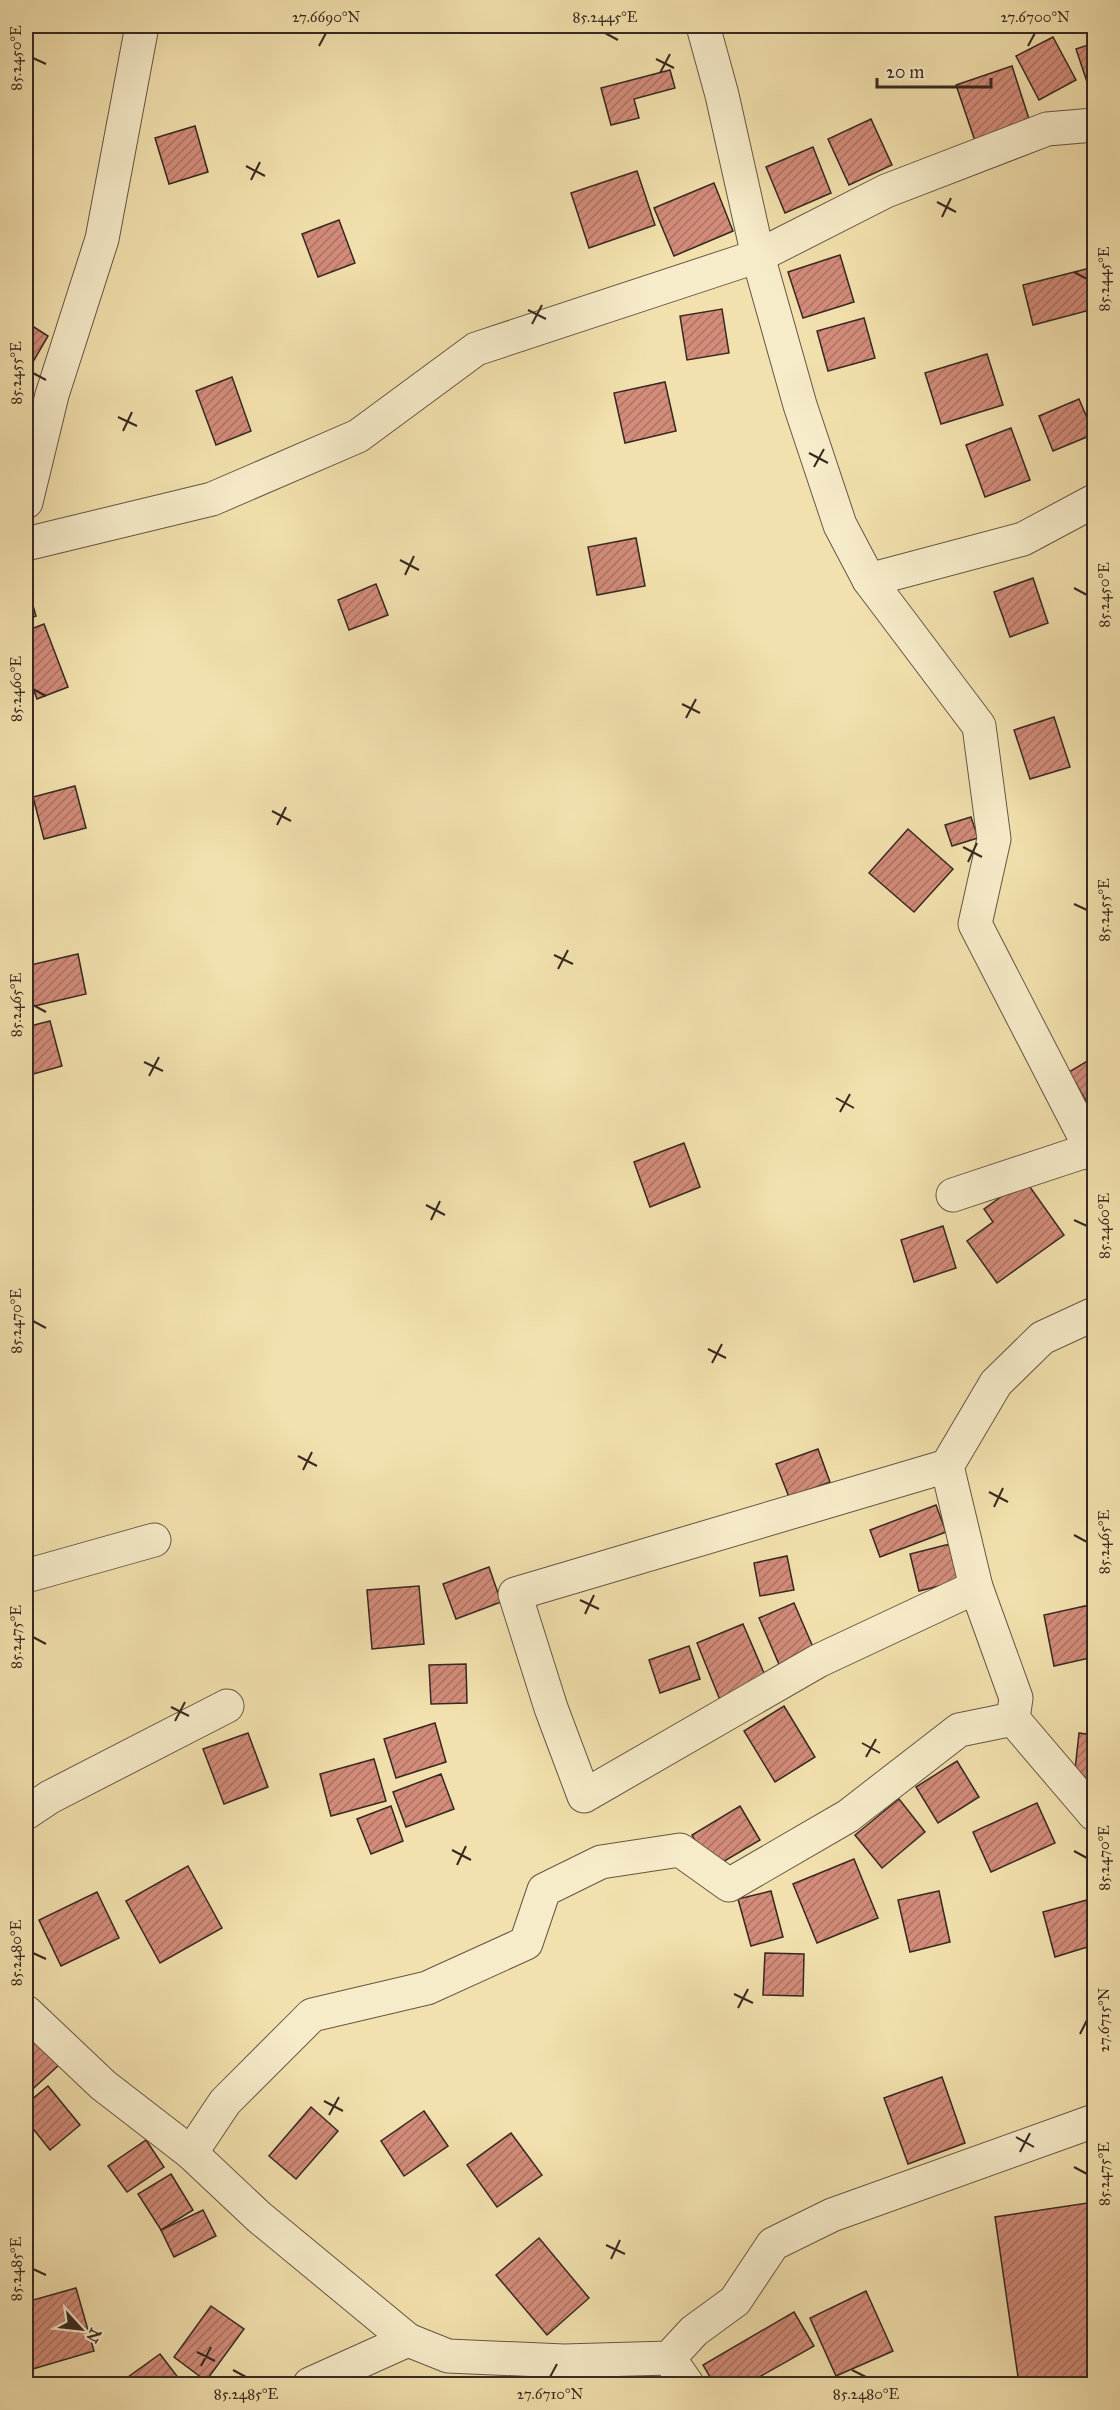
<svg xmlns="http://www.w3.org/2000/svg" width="1120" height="2410" font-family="'IM FELL Great Primer',serif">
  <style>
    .building { fill: url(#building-hatch); stroke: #362821; stroke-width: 1.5 }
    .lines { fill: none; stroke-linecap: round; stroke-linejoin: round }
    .street-casing { stroke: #655644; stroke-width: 35 }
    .street { stroke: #f7ecca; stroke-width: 33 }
    .ticks { fill: none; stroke: #362821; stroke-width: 2 }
    .neatline { fill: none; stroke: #362821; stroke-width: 2 }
    .ticks-label { font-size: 15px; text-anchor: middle; fill: #362821 }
  </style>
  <defs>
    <pattern id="building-hatch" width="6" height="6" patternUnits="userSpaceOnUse" patternTransform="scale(1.5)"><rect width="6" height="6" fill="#d38c7a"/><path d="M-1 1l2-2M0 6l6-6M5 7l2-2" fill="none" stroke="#ac7264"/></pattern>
  </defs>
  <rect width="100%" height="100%" fill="#f2e1ae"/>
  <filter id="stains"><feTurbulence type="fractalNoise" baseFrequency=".00333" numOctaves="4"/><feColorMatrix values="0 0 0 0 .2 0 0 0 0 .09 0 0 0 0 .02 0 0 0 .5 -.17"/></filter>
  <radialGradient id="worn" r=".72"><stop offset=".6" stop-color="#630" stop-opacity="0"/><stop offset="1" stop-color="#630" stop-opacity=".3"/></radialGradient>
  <g class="building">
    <polygon points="1053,37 1076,80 1039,100 1016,56"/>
    <polygon points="1094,43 1094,100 1093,100 1076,49"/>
    <polygon points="1012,66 1030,122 975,141 956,85"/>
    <polygon points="670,70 675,88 634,99 639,118 611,125 601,88"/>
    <polygon points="871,119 892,165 849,185 828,139"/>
    <polygon points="195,126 208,172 169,184 155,138"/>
    <polygon points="813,147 831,193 785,213 766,167"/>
    <polygon points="637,171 655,225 589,248 571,193"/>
    <polygon points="1094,182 1094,198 1088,185"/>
    <polygon points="714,183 733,231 674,256 654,208"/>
    <polygon points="339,220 355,263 318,277 302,234"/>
    <polygon points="840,255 854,302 803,318 788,272"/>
    <polygon points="1094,267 1094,309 1033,325 1023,285"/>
    <polygon points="722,309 729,353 687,360 680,316"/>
    <polygon points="864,318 875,358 828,371 817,331"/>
    <polygon points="26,322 48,336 26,374"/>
    <polygon points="987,354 1003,405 941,424 925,373"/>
    <polygon points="232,377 251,431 216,445 196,391"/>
    <polygon points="665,382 676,431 625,443 614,393"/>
    <polygon points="1079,399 1094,434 1053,451 1039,416"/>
    <polygon points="1011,428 1030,480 985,497 966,445"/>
    <polygon points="636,538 645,586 597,595 588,547"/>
    <polygon points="1033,578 1048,623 1010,637 994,592"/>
    <polygon points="26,581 36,616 26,620"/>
    <polygon points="376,584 388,615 349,630 338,600"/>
    <polygon points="44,624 68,687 37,699 26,669 26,631"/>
    <polygon points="1054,717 1070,767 1030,779 1014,730"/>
    <polygon points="75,786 86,828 44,839 33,797"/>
    <polygon points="971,817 978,838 952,846 945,825"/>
    <polygon points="908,829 953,869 914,912 869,873"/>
    <polygon points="78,954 86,994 26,1008 26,966"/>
    <polygon points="50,1021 62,1066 26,1076 26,1027"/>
    <polygon points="1094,1057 1094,1110 1092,1111 1069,1072"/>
    <polygon points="684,1143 700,1187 650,1207 634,1162"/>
    <polygon points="1025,1180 1064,1235 997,1283 967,1241 993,1222 984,1209"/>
    <polygon points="943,1226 956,1268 914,1282 901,1240"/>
    <polygon points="818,1449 830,1482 789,1497 776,1464"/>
    <polygon points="936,1505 946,1532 880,1557 870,1530"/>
    <polygon points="950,1544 959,1581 919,1591 910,1554"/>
    <polygon points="787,1556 794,1590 760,1596 754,1563"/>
    <polygon points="489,1567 501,1602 456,1619 443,1584"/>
    <polygon points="419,1586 424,1644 372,1649 367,1590"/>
    <polygon points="794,1603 816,1654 781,1669 759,1618"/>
    <polygon points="1094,1604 1094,1657 1054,1666 1044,1615"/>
    <polygon points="743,1624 767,1680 720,1700 697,1643"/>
    <polygon points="689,1646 700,1679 660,1693 649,1660"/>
    <polygon points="466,1664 467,1703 431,1704 429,1665"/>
    <polygon points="784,1706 815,1757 775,1782 744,1731"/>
    <polygon points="435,1723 446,1762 396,1778 384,1739"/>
    <polygon points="248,1733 268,1787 224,1804 203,1749"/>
    <polygon points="1079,1733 1094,1735 1094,1781 1074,1779"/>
    <polygon points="374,1759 386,1801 331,1816 320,1774"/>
    <polygon points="957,1761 979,1797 938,1823 916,1787"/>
    <polygon points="441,1774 454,1809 406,1827 393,1792"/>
    <polygon points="899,1799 925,1832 882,1868 855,1835"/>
    <polygon points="1037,1803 1055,1843 991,1872 973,1832"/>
    <polygon points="391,1806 403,1841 371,1854 357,1819"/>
    <polygon points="740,1806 760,1840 711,1869 692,1835"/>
    <polygon points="854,1859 878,1918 817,1943 793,1884"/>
    <polygon points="188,1866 222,1928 160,1963 126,1901"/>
    <polygon points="771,1891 783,1937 751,1946 738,1899"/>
    <polygon points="939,1891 950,1942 910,1952 898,1900"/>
    <polygon points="97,1892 119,1938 61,1966 39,1920"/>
    <polygon points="1094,1898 1094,1945 1055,1957 1043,1912"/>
    <polygon points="765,1953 804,1954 803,1996 763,1995"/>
    <polygon points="36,2040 59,2065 26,2095 26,2050"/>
    <polygon points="942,2077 965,2143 908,2164 884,2098"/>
    <polygon points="48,2086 80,2125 50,2150 26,2120 26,2104"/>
    <polygon points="311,2107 338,2131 296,2179 269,2156"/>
    <polygon points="424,2111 448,2146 404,2176 381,2141"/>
    <polygon points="511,2133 542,2175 497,2207 467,2165"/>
    <polygon points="146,2140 164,2167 127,2192 108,2166"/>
    <polygon points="171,2174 193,2210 161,2230 138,2194"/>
    <polygon points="1094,2202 1094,2384 1019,2384 995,2217"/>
    <polygon points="203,2210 216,2236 174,2257 161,2230"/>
    <polygon points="539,2238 589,2298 547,2335 496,2275"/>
    <polygon points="76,2288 94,2351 26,2371 26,2302"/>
    <polygon points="866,2291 893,2351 836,2376 810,2318"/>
    <polygon points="211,2306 244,2329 206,2381 174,2357"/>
    <polygon points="794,2312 814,2346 747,2384 714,2384 703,2365"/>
    <polygon points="160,2354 183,2384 127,2384 124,2380"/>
  </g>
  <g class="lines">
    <defs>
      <g id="street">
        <polyline points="703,26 722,95 758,256 800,405 840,525 869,580 979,726 994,839 975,924 1094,1155"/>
        <polyline points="26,502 52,395 102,239 142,26"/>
        <polyline points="26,544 212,499 358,436 476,349 758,256 886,191 1047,129 1094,125"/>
        <polyline points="869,580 1023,539 1094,501"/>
        <polyline points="953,1195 1092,1149"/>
        <polyline points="1094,1314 1042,1338 996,1383 947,1466 976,1587 1016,1698 1013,1719 1094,1814"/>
        <polyline points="947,1466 515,1594 551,1708 584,1796 818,1661 976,1587"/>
        <polyline points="26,1576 154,1540"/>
        <polyline points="26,1813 50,1797 227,1706"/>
        <polyline points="26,2012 103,2085 191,2153 259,2217 408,2340"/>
        <polyline points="191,2153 225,2102 312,2015 427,1988 526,1943 544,1890 601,1862 680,1850 729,1885 848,1816 959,1730 1013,1719"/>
        <polyline points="669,2358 687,2384"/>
        <polyline points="310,2384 408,2340 448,2356 564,2361 669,2358 694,2331 735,2301 773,2244 832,2215 1094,2121"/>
      </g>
    </defs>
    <use href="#street" class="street-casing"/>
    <use href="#street" class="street"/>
  </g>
  <path class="ticks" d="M605,33L618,40M319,46L326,33M1028,46L1035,33M33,58L46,64M656,59L674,68M660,73L670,54M246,166L265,176M251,180L260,162M937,202L956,212M942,217L951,198M1074,272L1087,279M528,310L546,319M532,324L542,305M33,373L46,380M118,417L137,426M123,431L132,412M809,453L828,463M814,467L824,449M400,560L419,570M405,575L414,556M1074,588L1087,595M33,689L46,696M682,704L700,713M686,718L696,699M272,811L291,821M277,825L286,807M963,847L982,857M968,862L977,843M1074,904L1087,910M554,955L573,964M558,969L568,950M33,1005L46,1012M144,1062L163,1071M149,1076L159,1057M836,1098L854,1108M840,1112L850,1094M426,1205L445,1215M431,1220L440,1201M1074,1220L1087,1226M33,1321L46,1328M708,1349L726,1358M712,1363L722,1344M298,1456L317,1466M303,1470L312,1452M989,1492L1008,1502M994,1507L1003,1488M1074,1535L1087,1542M580,1600L599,1609M585,1614L594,1595M33,1637L46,1644M171,1707L189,1716M175,1721L185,1702M862,1743L880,1753M866,1757L876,1739M452,1850L471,1860M1074,1851L1087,1858M457,1865L466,1846M33,1953L46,1959M734,1994L753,2003M738,2008L748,1989M1080,2034L1087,2020M324,2101L343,2111M329,2115L339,2097M1016,2137L1034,2147M1020,2152L1030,2133M1074,2167L1087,2174M606,2245L625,2254M611,2259L620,2240M33,2269L46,2275M197,2352L215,2361M201,2366L211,2347M233,2370L246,2377M852,2370L866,2377M550,2377L557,2364"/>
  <rect width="1120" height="2410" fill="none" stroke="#f2e1ae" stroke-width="66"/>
  <g transform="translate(81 2329) rotate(117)" stroke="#f7ecca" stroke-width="4.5" paint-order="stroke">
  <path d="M0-4.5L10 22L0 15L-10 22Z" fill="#362821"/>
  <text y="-9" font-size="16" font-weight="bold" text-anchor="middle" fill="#362821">N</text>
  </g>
  <path d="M877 78v9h114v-9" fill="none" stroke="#362821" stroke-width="3"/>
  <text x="886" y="78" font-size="18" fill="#362821" stroke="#f7ecca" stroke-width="4.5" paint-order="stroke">20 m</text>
  <rect x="33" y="33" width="1054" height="2344" class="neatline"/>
  <g class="ticks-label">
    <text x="326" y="22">27.6690°N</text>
    <text x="605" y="22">85.2445°E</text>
    <text x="1035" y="22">27.6700°N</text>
    <text transform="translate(16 58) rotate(-90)" y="5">85.2450°E</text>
    <text transform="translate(1104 279) rotate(-90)" y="5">85.2445°E</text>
    <text transform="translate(16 373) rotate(-90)" y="5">85.2455°E</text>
    <text transform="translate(1104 595) rotate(-90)" y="5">85.2450°E</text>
    <text transform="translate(16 689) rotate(-90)" y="5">85.2460°E</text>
    <text transform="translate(1104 910) rotate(-90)" y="5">85.2455°E</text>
    <text transform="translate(16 1005) rotate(-90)" y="5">85.2465°E</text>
    <text transform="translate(1104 1226) rotate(-90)" y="5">85.2460°E</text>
    <text transform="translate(16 1321) rotate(-90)" y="5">85.2470°E</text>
    <text transform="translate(1104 1542) rotate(-90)" y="5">85.2465°E</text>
    <text transform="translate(16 1637) rotate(-90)" y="5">85.2475°E</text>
    <text transform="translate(1104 1858) rotate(-90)" y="5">85.2470°E</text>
    <text transform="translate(16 1953) rotate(-90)" y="5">85.2480°E</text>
    <text transform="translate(1104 2020) rotate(-90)" y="5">27.6715°N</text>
    <text transform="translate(1104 2174) rotate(-90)" y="5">85.2475°E</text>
    <text transform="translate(16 2269) rotate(-90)" y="5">85.2485°E</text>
    <text x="246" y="2399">85.2485°E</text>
    <text x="550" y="2399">27.6710°N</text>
    <text x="866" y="2399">85.2480°E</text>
  </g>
  <rect width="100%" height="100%" filter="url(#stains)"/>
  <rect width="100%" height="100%" fill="url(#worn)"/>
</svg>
